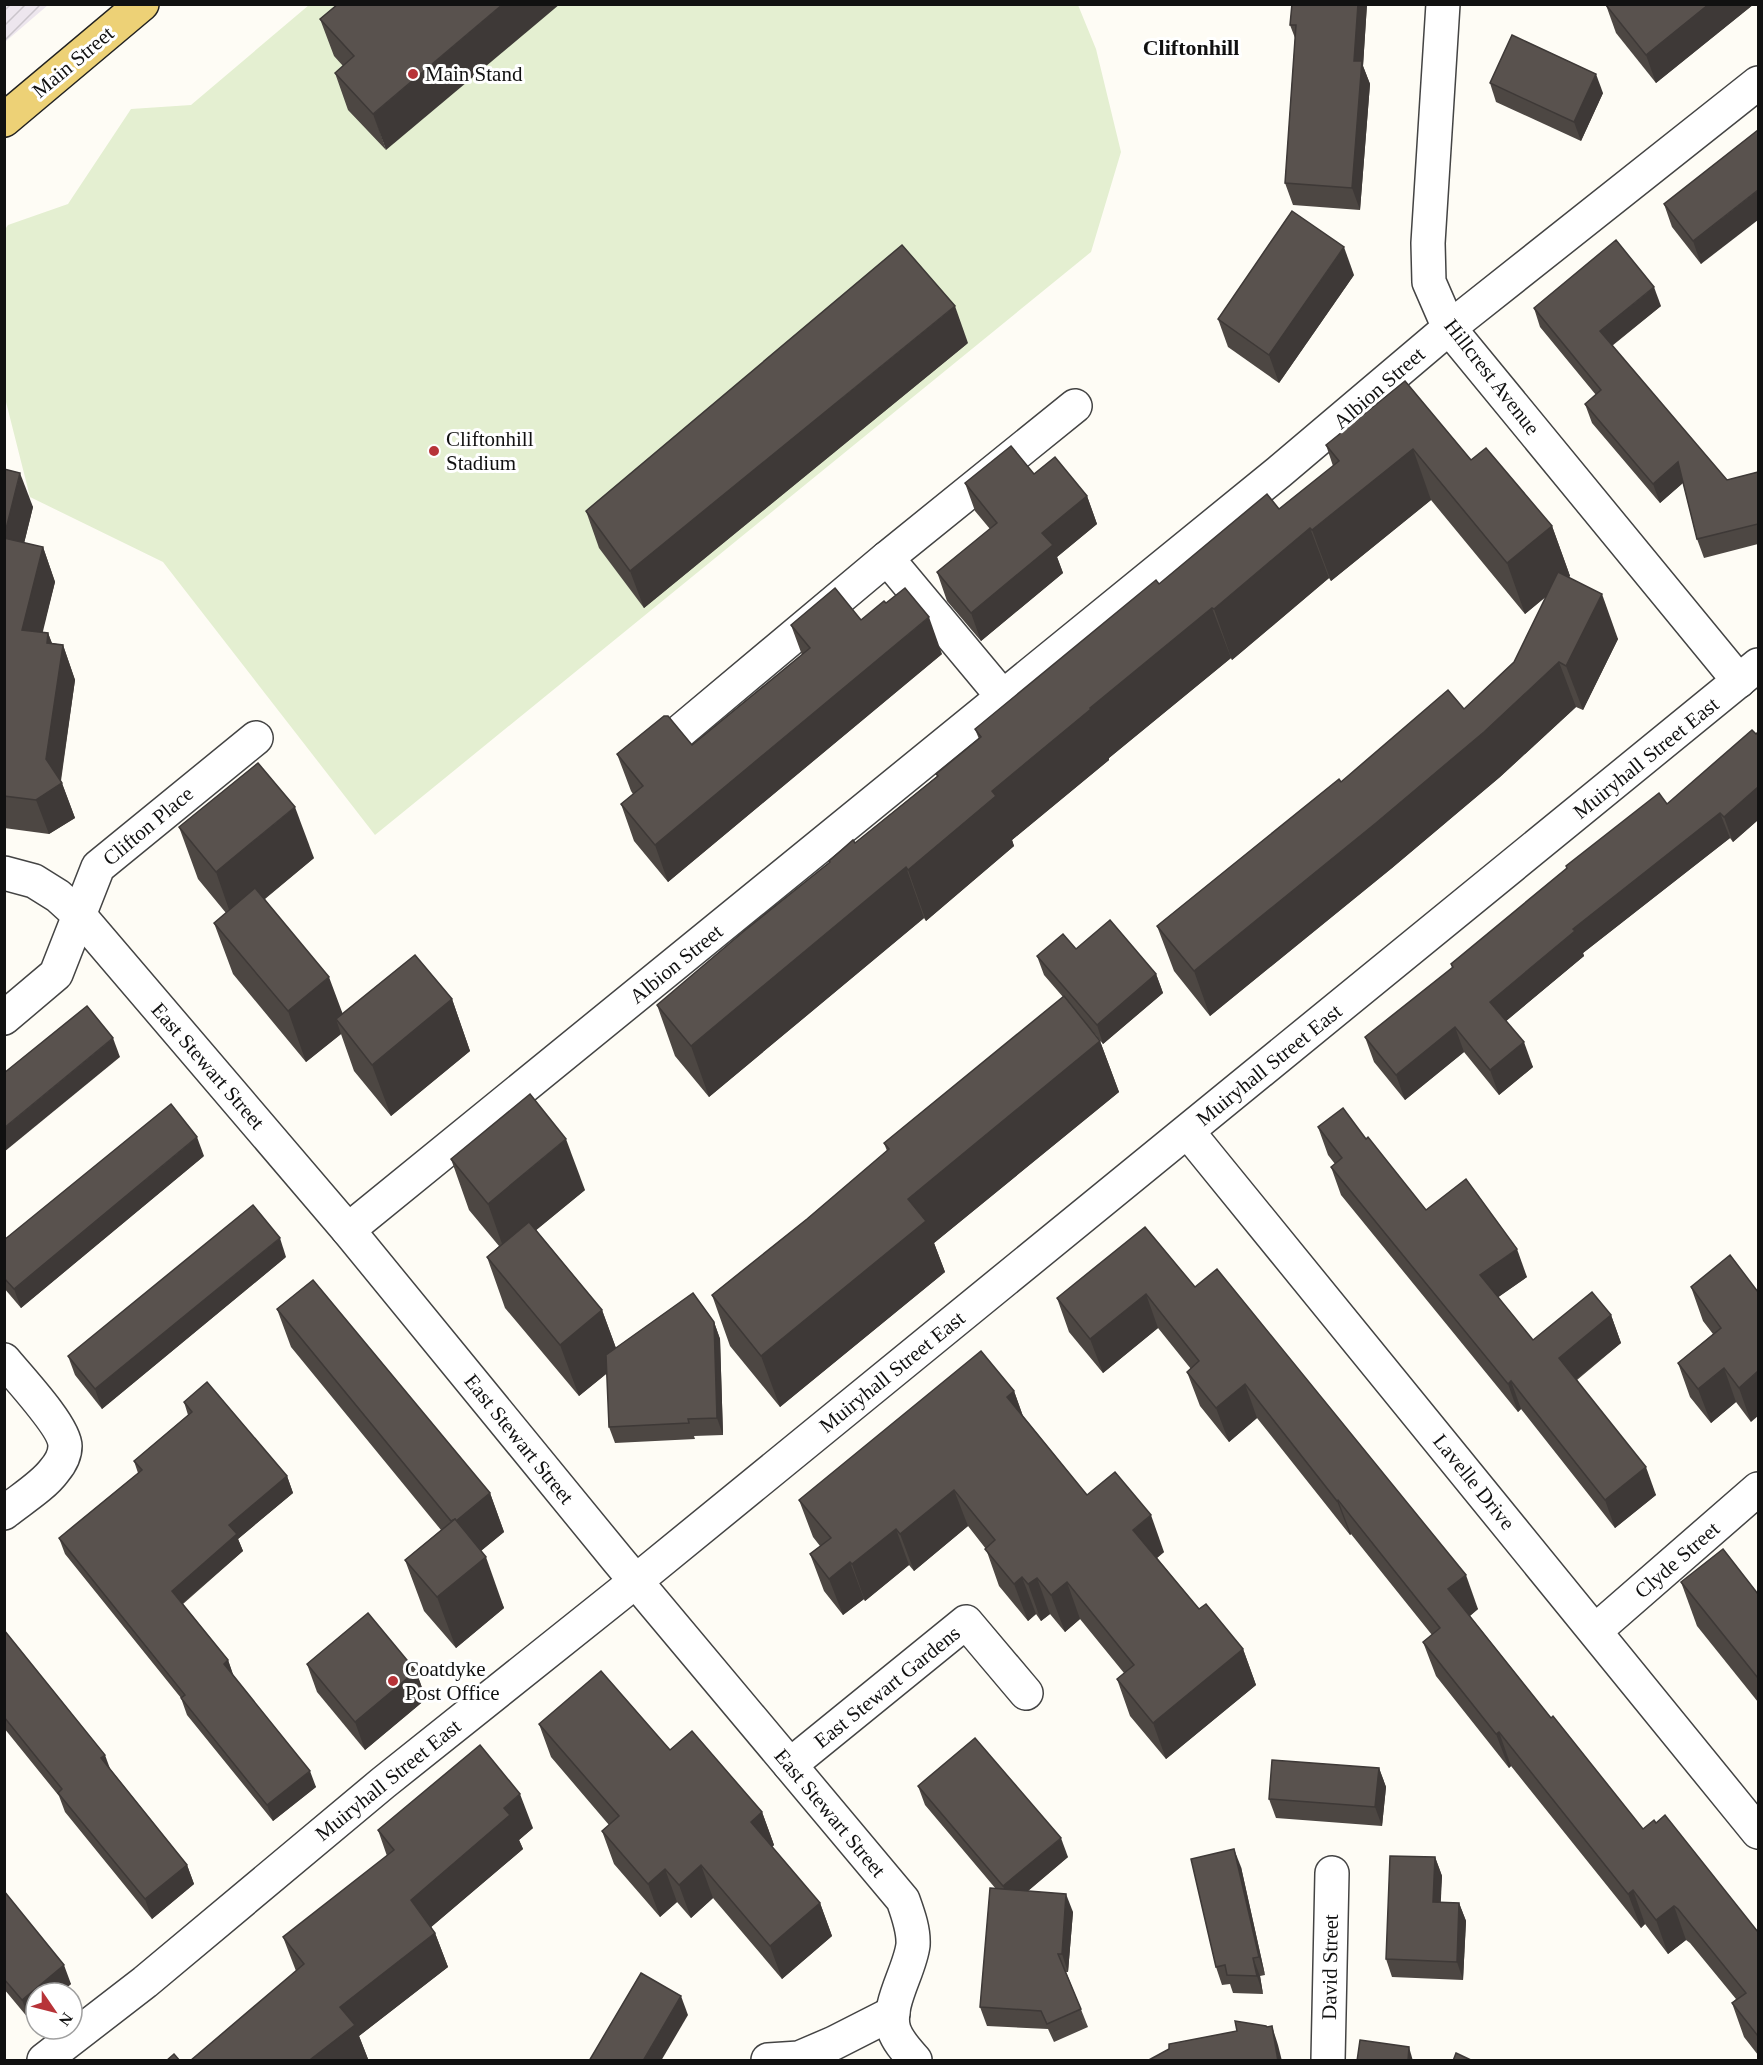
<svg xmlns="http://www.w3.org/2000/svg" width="1763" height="2065" font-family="'Times New Roman',serif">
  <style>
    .industrial { fill: url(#industrial-furrows) }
    .pitch { fill: #e4efd1 }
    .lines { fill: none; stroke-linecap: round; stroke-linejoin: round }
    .street-casing { stroke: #444; stroke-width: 36 }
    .primary-casing { stroke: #222; stroke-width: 36 }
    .street { stroke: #fff; stroke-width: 33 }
    .primary { stroke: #edd176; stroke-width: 33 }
    .wall { fill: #4d4743 }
    .shaded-wall { fill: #3e3937 }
    .building { fill: #59524e; stroke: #3e3937; stroke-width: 1.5 }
    .poi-dot { fill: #b73338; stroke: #fff; stroke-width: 2 }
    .labels { text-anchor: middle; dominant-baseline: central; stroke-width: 6; stroke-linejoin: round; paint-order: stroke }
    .street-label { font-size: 21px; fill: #111; stroke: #fff }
    .poi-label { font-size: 21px; fill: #111; stroke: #fff; text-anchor: start }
    .neighbourhood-label { font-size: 22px; font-weight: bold; fill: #111; stroke: #fff }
  </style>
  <defs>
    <pattern id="industrial-furrows" width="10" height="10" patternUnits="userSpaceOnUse" patternTransform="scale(1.5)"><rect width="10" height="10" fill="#ede6ee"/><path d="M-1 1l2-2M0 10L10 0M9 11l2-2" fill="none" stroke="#cac4cb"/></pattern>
  </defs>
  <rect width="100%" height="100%" fill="#fefcf5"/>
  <polygon class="industrial" points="5,4 48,4 48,5 5,42"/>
  <polygon class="pitch" points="309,5 1078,5 1096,49 1121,152 1091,252 375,835 163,562 30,497 5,398 4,231 8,225 68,204 131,109 191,105"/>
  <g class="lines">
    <defs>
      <g id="street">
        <polyline points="1443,4 1428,243 1429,282 1449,328 1739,681"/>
        <polyline points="1003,697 887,558 1075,406"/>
        <polyline points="677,734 887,558"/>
        <path d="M4,873L34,881L58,896L79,915L348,1230L618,1560L903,1900C908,1914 914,1930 913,1945C910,1971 886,2005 894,2030C898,2042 908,2052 915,2060"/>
        <polyline points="4,1018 56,974 98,867 256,738"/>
        <polyline points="1188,1132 1758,1832"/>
        <polyline points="348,1230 1279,472 1449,328 1758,83"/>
        <path d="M4,1360C18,1377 65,1427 65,1446C65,1455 60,1464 54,1471C43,1486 20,1500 4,1513"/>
        <polyline points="1595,1631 1758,1489"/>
        <polyline points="790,1765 966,1622 1026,1693"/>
        <polyline points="44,2060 145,1982 383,1783 636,1581 1758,665"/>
        <polyline points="768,2060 799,2058 834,2043 893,2013"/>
        <polyline points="1328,2060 1332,1873"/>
      </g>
      <polyline id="primary" points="4,120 142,4"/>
    </defs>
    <use href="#street" class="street-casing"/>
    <use href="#primary" class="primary-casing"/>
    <use href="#street" class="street"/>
    <use href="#primary" class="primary"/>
  </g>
  <g class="wall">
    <polygon points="338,4 386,150 348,110 335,73 343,66 334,56 320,19"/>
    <polygon points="1292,4 1367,4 1363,66 1370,84 1360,210 1293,205 1285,183 1295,38 1290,25"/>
    <polygon points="1606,4 1754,4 1656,83 1616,33 1606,5"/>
    <polygon points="1490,83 1603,93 1581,141 1496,102"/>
    <polygon points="1758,130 1701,264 1672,227 1664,204"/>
    <polygon points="1354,275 1279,383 1228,347 1218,319"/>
    <polygon points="1661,306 1612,346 1727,480 1758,472 1758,544 1704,558 1697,539 1683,483 1660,503 1592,423 1585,404 1596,395 1540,327 1534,308"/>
    <polygon points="968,343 644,608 599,548 586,511"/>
    <polygon points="1405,381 1471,460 1552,526 1570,576 1569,577 1618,639 1583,710 1576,707 1500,777 1392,868 1210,1016 1174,971 1157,926 1341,782 1464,709 1514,662 1547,596 1525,614 1431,500 1331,581 1329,578 1232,660 1231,658 1109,758 1109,760 1012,840 1014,846 926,921 924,918 709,1097 675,1056 657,1005 937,776 979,739 975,729 1159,584 1279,509 1333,466 1326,445"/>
    <polygon points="4,469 33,507 24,543 43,547 55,582 42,632 48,633 52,643 63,645 75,680 61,781 75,818 49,834 4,828"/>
    <polygon points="965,483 1087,496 1097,524 1057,557 1063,573 981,641 947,601 937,572 990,529 975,511"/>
    <polygon points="861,620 942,654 668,882 634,841 621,804 633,794 631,791 617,754 692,745 802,655 791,625"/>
    <polygon points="1758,732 1758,820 1733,842 1730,838 1583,953 1584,956 1506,1021 1533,1067 1499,1095 1464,1052 1405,1100 1374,1062 1365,1037 1452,968 1451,964 1567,868 1566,866 1667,804"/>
    <polygon points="179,827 314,858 265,899 343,1014 452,999 470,1051 391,1116 354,1071 341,1034 306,1062 233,974 214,923 226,913 198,879"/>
    <polygon points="1076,949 1156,974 1163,993 1103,1044 1090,1028 1100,1041 1119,1092 934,1243 945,1272 780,1407 730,1346 712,1295 807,1219 887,1151 884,1143 1063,997 1044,975 1037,956"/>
    <polygon points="1318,1127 1366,1139 1426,1210 1527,1277 1498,1297 1533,1340 1611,1315 1621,1343 1577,1380 1656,1495 1615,1528 1521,1409 1518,1412 1341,1195 1331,1167 1335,1164 1328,1155"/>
    <polygon points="204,1156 21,1308 4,1288 4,1240"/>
    <polygon points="451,1159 585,1190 536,1230 602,1310 616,1348 714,1322 720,1339 723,1435 694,1436 695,1439 615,1443 609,1427 607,1373 579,1396 505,1308 487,1257 499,1246 469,1210"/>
    <polygon points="286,1257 102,1409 75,1375 68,1356"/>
    <polygon points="1195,1287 1478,1609 1470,1616 1551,1718 1643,1829 1733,1901 1758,1932 1758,2055 1744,2037 1732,2003 1736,1999 1690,1943 1686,1940 1668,1954 1645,1924 1641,1928 1511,1766 1509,1768 1436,1676 1423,1642 1432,1635 1351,1534 1350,1535 1257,1418 1229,1442 1200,1406 1187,1372 1191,1369 1158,1328 1103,1373 1069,1332 1057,1298"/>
    <polygon points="1691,1287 1758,1292 1751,1422 1736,1402 1711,1423 1690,1397 1678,1363 1713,1334 1703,1321"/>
    <polygon points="277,1309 490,1493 504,1532 481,1551 504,1608 456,1648 424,1611 405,1560 441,1530 291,1347"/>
    <polygon points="1014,1391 1023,1416 1087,1495 1164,1552 1157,1558 1199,1609 1243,1649 1256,1685 1166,1759 1130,1716 1117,1679 1124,1673 1080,1619 1065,1632 1050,1614 1041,1621 1036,1614 1028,1621 999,1586 986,1549 968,1526 914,1571 909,1565 865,1601 864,1599 843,1615 824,1591 810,1554 820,1546 813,1537 799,1500"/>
    <polygon points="184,1402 287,1476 293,1493 238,1539 243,1551 183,1604 228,1660 233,1675 316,1787 273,1821 187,1715 181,1698 65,1554 59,1538 138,1473 134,1461 188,1415"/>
    <polygon points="1681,1582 1758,1594 1758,1702 1697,1626"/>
    <polygon points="4,1630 111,1770 187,1865 194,1884 152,1919 65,1812 59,1796 4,1728"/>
    <polygon points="307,1664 416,1671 426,1699 365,1750 317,1692"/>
    <polygon points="539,1724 670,1750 762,1812 774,1845 772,1847 820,1903 832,1936 782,1979 713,1898 691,1918 677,1902 660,1917 614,1864 602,1831 609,1825 551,1757"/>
    <polygon points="1379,1768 1386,1787 1382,1826 1276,1818 1269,1799"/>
    <polygon points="918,1786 1068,1857 1028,1891 1073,1912 1068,1972 1066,1972 1088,2027 1054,2042 1048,2029 987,2026 980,2007 996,1889 925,1805"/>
    <polygon points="533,1828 519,1840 523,1849 431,1927 435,1933 448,1967 359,2036 368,2059 366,2061 190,2061 296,1971 283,1937 387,1856 378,1830"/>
    <polygon points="1435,1857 1442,1876 1440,1902 1459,1903 1466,1921 1463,1980 1392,1977 1386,1959"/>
    <polygon points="1241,1867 1265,1975 1260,1976 1263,1994 1233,1993 1230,1984 1222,1985 1216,1967"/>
    <polygon points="4,1891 71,1984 60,1993 36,1993 36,2013 29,2019 4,1989"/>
  </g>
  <g class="shaded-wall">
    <polygon points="503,4 560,4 386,150 373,114"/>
    <polygon points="1358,4 1367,4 1363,66 1370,84 1360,210 1352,188 1354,61"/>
    <polygon points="1709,4 1754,4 1656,83 1646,55"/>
    <polygon points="1596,74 1603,93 1581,141 1574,122"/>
    <polygon points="1758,190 1758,220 1701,264 1693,241"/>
    <polygon points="1344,247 1354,275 1279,383 1269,355"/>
    <polygon points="1654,287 1661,306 1606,350 1600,331"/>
    <polygon points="955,306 968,343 644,608 630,571"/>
    <polygon points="1413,449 1431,500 1331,581 1312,530"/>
    <polygon points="1678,462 1685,481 1660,503 1653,484"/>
    <polygon points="20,473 33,507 17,572 4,538"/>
    <polygon points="1087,496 1097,524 1057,557 1063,573 981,641 971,613 1042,533"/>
    <polygon points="1552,526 1570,576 1525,614 1507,563"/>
    <polygon points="1310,528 1329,578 1232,660 1214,609"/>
    <polygon points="43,547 55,582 35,664 22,630"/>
    <polygon points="1602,594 1618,639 1583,710 1566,666"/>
    <polygon points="1212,608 1231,658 1109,758 1109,760 1012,840 1014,846 926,921 908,870 992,791 1090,708"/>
    <polygon points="929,617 942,654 668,882 655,845"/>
    <polygon points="48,633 60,666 63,645 75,680 60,784 62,783 75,818 49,834 36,800 46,759 47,643"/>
    <polygon points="1559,662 1576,707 1500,777 1392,868 1210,1016 1194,971"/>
    <polygon points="1758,787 1758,820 1733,842 1724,817"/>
    <polygon points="295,807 314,858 234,924 216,872"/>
    <polygon points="1720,813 1730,838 1583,953 1584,956 1499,1027 1490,1002 1573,929"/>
    <polygon points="906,867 924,918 709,1097 691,1046"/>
    <polygon points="1156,974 1163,993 1103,1044 1097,1025"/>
    <polygon points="329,977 348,1028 336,1019 341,1034 306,1062 288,1011"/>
    <polygon points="452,999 470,1051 391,1116 372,1065"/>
    <polygon points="1455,1027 1464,1052 1405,1100 1396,1075"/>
    <polygon points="113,1038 120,1057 4,1152 4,1128"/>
    <polygon points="1100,1041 1119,1092 934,1243 945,1272 780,1407 761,1356 908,1199"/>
    <polygon points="1524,1042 1533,1067 1499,1095 1490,1070"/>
    <polygon points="197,1137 204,1156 21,1308 14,1289"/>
    <polygon points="566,1139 585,1190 506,1255 488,1204"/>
    <polygon points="280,1238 286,1257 102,1409 95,1389"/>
    <polygon points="1517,1249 1527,1277 1490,1303 1480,1275"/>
    <polygon points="1146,1294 1158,1328 1103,1373 1090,1339"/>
    <polygon points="602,1310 621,1362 579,1396 560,1345"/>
    <polygon points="1611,1315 1621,1343 1569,1385 1559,1358"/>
    <polygon points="714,1322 720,1339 723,1435 717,1418"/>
    <polygon points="1724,1368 1736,1402 1711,1423 1698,1389"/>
    <polygon points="1758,1371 1758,1416 1751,1422 1739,1388"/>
    <polygon points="1511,1381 1521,1409 1518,1412 1508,1384"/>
    <polygon points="1245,1384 1257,1418 1229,1442 1216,1408"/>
    <polygon points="1014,1391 1027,1428 1007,1397"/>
    <polygon points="1646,1467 1656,1495 1615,1528 1605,1500"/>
    <polygon points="287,1476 293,1493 238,1539 243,1551 178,1607 172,1591 229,1525"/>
    <polygon points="954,1490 968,1526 914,1571 900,1534"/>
    <polygon points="490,1493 504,1532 467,1562 453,1523"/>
    <polygon points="1338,1500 1351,1534 1350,1535 1337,1501"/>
    <polygon points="1151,1515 1164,1552 1147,1566 1133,1530"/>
    <polygon points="896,1529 909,1565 865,1601 852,1564"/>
    <polygon points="486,1557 504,1608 456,1648 437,1597"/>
    <polygon points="850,1562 864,1599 843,1615 829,1579"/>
    <polygon points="1466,1575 1478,1609 1461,1623 1448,1589"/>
    <polygon points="1022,1577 1036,1614 1028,1621 1014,1584"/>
    <polygon points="1037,1578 1050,1614 1041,1621 1028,1584"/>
    <polygon points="1067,1582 1080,1619 1065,1632 1051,1595"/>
    <polygon points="1243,1649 1256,1685 1166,1759 1153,1723"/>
    <polygon points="228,1660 234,1677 224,1664"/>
    <polygon points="416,1671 426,1699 365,1750 355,1722"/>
    <polygon points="1499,1732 1511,1766 1509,1768 1496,1734"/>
    <polygon points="105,1755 112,1774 101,1758"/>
    <polygon points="1379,1768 1386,1787 1382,1826 1375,1807"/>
    <polygon points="310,1771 316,1787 273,1821 267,1805"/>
    <polygon points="520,1794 533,1828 519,1840 523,1849 423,1934 411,1900 504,1808"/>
    <polygon points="762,1812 774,1845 763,1855 751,1822"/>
    <polygon points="1061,1838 1068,1857 1010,1906 1003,1886"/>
    <polygon points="1234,1849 1241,1867 1265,1975 1259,1957"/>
    <polygon points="1435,1857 1442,1876 1440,1920 1433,1902"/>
    <polygon points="187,1865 194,1884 152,1919 145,1899"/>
    <polygon points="701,1865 713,1898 691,1918 679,1885"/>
    <polygon points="665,1869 677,1902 660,1917 648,1884"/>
    <polygon points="1633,1890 1645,1924 1641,1928 1628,1894"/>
    <polygon points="1066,1894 1073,1912 1068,1972 1062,1954"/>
    <polygon points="820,1903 832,1936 782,1979 770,1946"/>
    <polygon points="1459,1903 1466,1921 1463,1980 1457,1962"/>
    <polygon points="1674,1906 1686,1940 1668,1954 1656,1920"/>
    <polygon points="435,1933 448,1967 359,2036 368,2059 366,2061 312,2061 311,2059 340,2007"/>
    <polygon points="1253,1958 1260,1976 1263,1994 1257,1976"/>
    <polygon points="64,1965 71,1984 60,1993 36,1993 36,2013 29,2019 22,2000"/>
    <polygon points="681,1996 688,2015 661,2061 643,2061"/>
    <polygon points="1272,2026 1278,2045 1282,2061 1278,2061"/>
    <polygon points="1409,2047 1413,2061 1408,2061"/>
  </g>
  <g class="building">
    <polygon points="338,4 503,4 373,114 335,73 354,56 320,19"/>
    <polygon points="1292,4 1358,4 1354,61 1362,61 1352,188 1285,183 1296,25 1290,25"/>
    <polygon points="1606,4 1709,4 1646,55 1606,5"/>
    <polygon points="1512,35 1596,74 1574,122 1490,83"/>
    <polygon points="1758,130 1758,190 1693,241 1664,204"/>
    <polygon points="1292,211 1344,247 1269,355 1218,319"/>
    <polygon points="1616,240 1654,287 1600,331 1727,480 1758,472 1758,524 1697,539 1678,462 1653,484 1585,404 1601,390 1534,308"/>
    <polygon points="902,245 955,306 630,571 586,511"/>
    <polygon points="1405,381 1471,460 1486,448 1552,526 1507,563 1413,449 1312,530 1310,528 1214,609 1212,608 1090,708 1091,709 992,791 996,796 908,870 906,867 691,1046 657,1005 744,931 830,862 829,861 853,840 855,843 938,776 936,774 981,737 975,729 1156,580 1159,584 1267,494 1279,509 1339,461 1326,445"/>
    <polygon points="1011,446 1034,474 1055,457 1087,496 1042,533 1053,545 971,613 937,572 997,523 965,483"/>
    <polygon points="4,469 20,473 4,537"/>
    <polygon points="4,538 43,547 22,630 48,633 47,643 63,645 46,759 62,783 36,800 4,796"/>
    <polygon points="1558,572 1602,594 1566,666 1559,662 1484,732 1376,823 1194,971 1157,926 1339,779 1341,782 1448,690 1464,709 1514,662"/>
    <polygon points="835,588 861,620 884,601 886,603 905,588 929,617 655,845 621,804 643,786 617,754 664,716 668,716 692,745 810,648 791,625"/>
    <polygon points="1752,730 1756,734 1758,732 1758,787 1724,817 1720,813 1573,929 1575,931 1490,1002 1524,1042 1490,1070 1455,1027 1396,1075 1365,1037 1453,967 1451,964 1567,868 1566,866 1659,793 1667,804"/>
    <polygon points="258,763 295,807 216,872 179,827"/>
    <polygon points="255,888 329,977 288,1011 214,923"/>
    <polygon points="1110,920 1156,974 1097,1025 1037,956 1063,934 1076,949"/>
    <polygon points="415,955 452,999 372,1065 336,1019"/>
    <polygon points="1064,996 1100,1041 908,1199 926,1221 761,1356 712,1295 807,1219 889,1149 884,1143"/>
    <polygon points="87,1006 113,1038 4,1128 4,1073"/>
    <polygon points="530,1094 566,1139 488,1204 451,1159"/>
    <polygon points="171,1104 197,1137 14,1289 4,1278 4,1240"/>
    <polygon points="1343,1108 1366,1139 1368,1137 1426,1210 1466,1179 1517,1249 1480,1275 1533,1340 1592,1292 1611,1315 1559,1358 1646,1467 1605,1500 1511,1381 1508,1384 1331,1167 1342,1158 1318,1127"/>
    <polygon points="253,1205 280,1238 95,1389 68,1356"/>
    <polygon points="529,1222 602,1310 560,1345 487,1257"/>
    <polygon points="1145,1227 1195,1287 1217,1269 1466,1575 1448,1589 1551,1718 1553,1716 1643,1829 1654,1820 1656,1823 1665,1815 1758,1932 1758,2036 1732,2003 1746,1993 1678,1909 1674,1906 1656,1920 1633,1890 1628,1894 1499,1732 1496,1734 1423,1642 1440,1628 1338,1500 1337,1501 1245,1384 1216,1408 1187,1372 1199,1361 1146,1294 1090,1339 1057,1298"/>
    <polygon points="1730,1255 1758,1292 1758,1291 1758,1371 1739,1388 1724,1368 1698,1389 1678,1363 1721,1328 1691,1287"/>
    <polygon points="313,1280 490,1493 456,1521 455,1519 451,1521 277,1309"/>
    <polygon points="693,1293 714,1322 717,1418 688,1419 689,1423 609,1427 606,1355"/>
    <polygon points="981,1351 1014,1391 1007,1397 1087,1495 1115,1472 1151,1515 1133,1530 1199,1609 1206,1604 1243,1649 1153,1723 1117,1679 1134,1665 1067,1582 1051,1595 1037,1578 1028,1584 1022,1577 1014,1584 985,1549 995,1540 954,1490 900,1534 896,1529 852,1564 850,1562 829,1579 810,1554 831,1538 799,1500"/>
    <polygon points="207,1382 287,1476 229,1525 237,1534 172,1591 228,1660 224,1664 310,1771 267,1805 181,1698 185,1695 59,1538 142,1470 134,1461 192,1412 184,1402"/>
    <polygon points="455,1519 486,1557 437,1597 405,1560"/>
    <polygon points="1723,1549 1758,1594 1758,1678 1681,1582"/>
    <polygon points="368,1613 416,1671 355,1722 307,1664"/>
    <polygon points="4,1630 105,1755 101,1758 187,1865 145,1899 58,1793 62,1789 4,1717"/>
    <polygon points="601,1671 670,1750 692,1731 762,1812 751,1822 820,1903 770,1946 701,1865 679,1885 665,1869 648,1884 602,1831 619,1816 539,1724"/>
    <polygon points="975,1738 1061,1838 1003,1886 918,1786"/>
    <polygon points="480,1745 520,1794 504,1808 510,1815 411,1900 435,1933 340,2007 355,2025 311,2059 313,2061 190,2061 304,1964 283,1937 394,1850 378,1830"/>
    <polygon points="1272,1760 1379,1768 1375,1807 1269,1799"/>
    <polygon points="1234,1849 1259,1957 1253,1958 1257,1976 1227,1975 1225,1965 1216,1967 1191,1859"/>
    <polygon points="1390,1856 1435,1857 1433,1902 1459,1903 1457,1962 1386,1959"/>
    <polygon points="990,1888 1066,1894 1062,1954 1058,1954 1081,2009 1047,2024 1041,2011 980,2007"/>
    <polygon points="4,1891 64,1965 22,2000 4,1979"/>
    <polygon points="641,1973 681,1996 643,2061 589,2061"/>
    <polygon points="1235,2021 1266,2026 1267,2027 1272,2026 1278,2061 1147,2061 1169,2049 1169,2044 1237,2031"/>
    <polygon points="1360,2040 1409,2047 1408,2061 1357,2061"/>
    <polygon points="1456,2053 1473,2061 1453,2061"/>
    <polygon points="174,2054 180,2061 166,2061"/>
  </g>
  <g class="poi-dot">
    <circle cx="413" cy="74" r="6"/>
    <circle cx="434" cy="451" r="6"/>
    <circle cx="393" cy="1681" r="6"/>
  </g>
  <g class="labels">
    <g class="street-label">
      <text transform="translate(73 62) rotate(-40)">Main Street</text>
      <text transform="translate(1492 377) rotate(52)">Hillcrest Avenue</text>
      <text transform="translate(1379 388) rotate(-41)">Albion Street</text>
      <text transform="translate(1646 758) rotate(-39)">Muiryhall Street East</text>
      <text transform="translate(148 826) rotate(-40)">Clifton Place</text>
      <text transform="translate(676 964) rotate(-39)">Albion Street</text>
      <text transform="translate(1269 1065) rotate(-39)">Muiryhall Street East</text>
      <text transform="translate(208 1066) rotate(49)">East Stewart Street</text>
      <text transform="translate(892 1372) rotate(-39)">Muiryhall Street East</text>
      <text transform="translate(519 1439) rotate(51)">East Stewart Street</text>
      <text transform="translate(1474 1482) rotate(51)">Lavelle Drive</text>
      <text transform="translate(1677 1560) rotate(-41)">Clyde Street</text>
      <text transform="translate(887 1687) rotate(-39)">East Stewart Gardens</text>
      <text transform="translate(388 1780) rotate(-39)">Muiryhall Street East</text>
      <text transform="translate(830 1813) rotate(50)">East Stewart Street</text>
      <text transform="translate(1330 1967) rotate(-89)">David Street</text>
    </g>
    <g class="poi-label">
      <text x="425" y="74">Main Stand</text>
      <text x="446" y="439">Cliftonhill<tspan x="446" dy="24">Stadium</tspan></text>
      <text x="405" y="1669">Coatdyke<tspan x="405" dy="24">Post Office</tspan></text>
    </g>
    <g class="neighbourhood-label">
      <text x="1191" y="47">Cliftonhill</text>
    </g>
  </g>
  <rect width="1763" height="2065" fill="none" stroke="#111111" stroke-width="12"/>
  <g transform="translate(54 2011) rotate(125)"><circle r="28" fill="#ffffff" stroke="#a0a0a0" stroke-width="1.5"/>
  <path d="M0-4.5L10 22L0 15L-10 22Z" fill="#b73338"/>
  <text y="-9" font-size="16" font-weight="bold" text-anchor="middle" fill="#111111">N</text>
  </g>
</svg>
